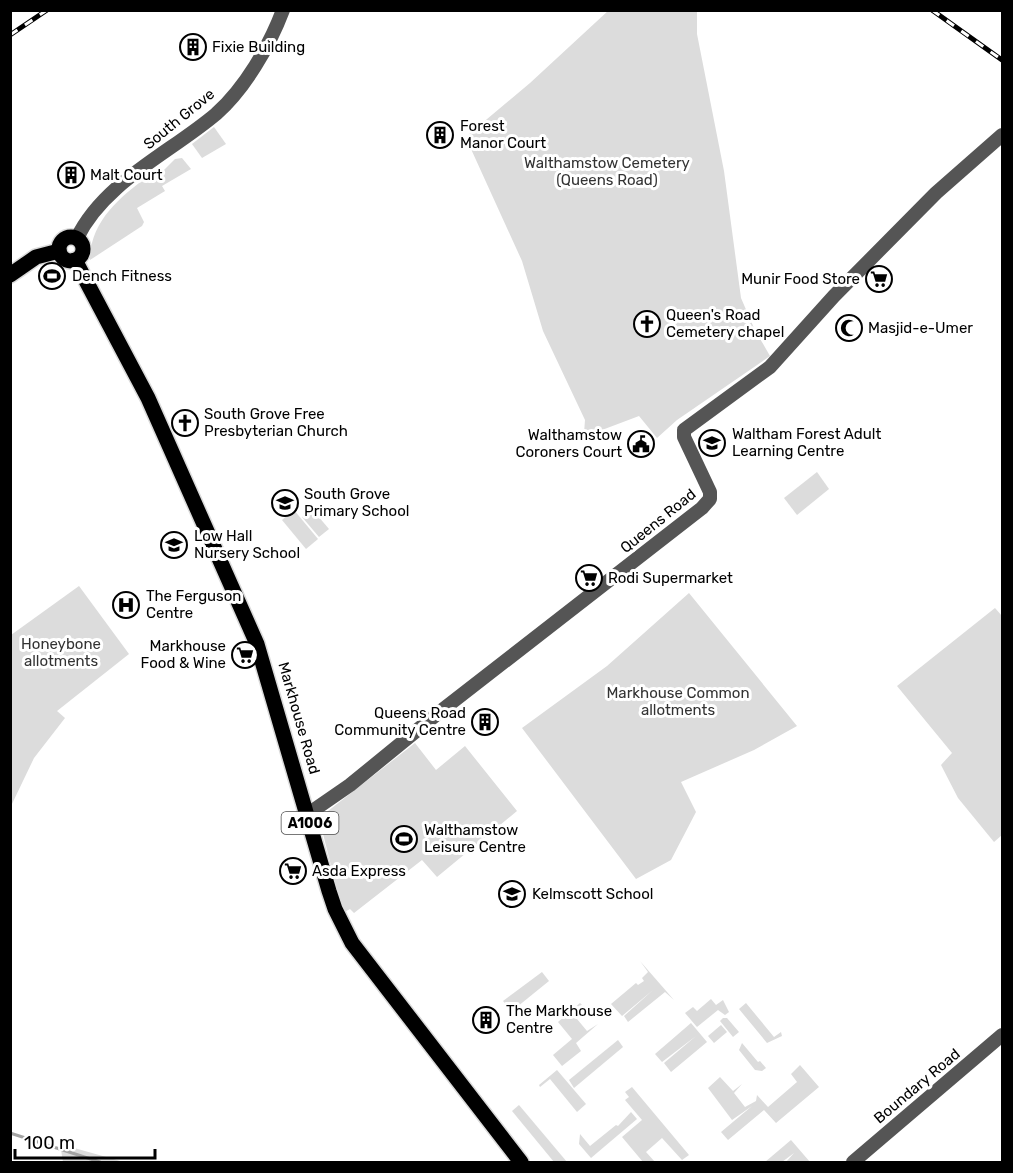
<svg xmlns="http://www.w3.org/2000/svg" width="1013" height="1173" font-family="Rubik,sans-serif">
  <style>
    .green { fill: #dcdcdc }
    .lines { fill: none; stroke-linecap: round; stroke-linejoin: round }
    .stream { stroke: #a3a3a3; stroke-width: 3 }
    .major-casing { stroke: #dbdbdb; stroke-width: 18 }
    .minor { stroke: #555; stroke-width: 14 }
    .major { stroke: #000; stroke-width: 15 }
    .rail-casing { stroke: #000; stroke-width: 5 }
    .rail { stroke: #fff; stroke-width: 3; stroke-dasharray: 9; stroke-linecap: butt }
    .labels { text-anchor: middle; dominant-baseline: central; stroke-width: 6; stroke-linejoin: round; paint-order: stroke }
    .shield { fill: #fff; stroke: #4c4c4c; stroke-width: 1.5 }
    .shield-label { font-size: 14px; font-weight: bold; fill: #000 }
    .poi-label { font-size: 15px; fill: #000; stroke: #fff; text-anchor: start }
    .street-label { font-size: 15px; fill: #000; stroke: #fff }
    .park-label { font-size: 15px; fill: #333; stroke: #fff }
  </style>
  <rect width="100%" height="100%" fill="#fff"/>
  <g class="green">
    <polygon points="609,10 697,11 697,34 724,171 741,298 754,328 770,356 677,420 657,438 639,416 594,433 584,433 585,420 543,331 522,261 471,149 468,135 530,83"/>
    <polygon points="214,127 226,144 202,158 192,144"/>
    <path d="M182,158L191,169L162,186L165,191L137,208L144,222L142,226L90,260C90,222 119,198 147,177L155,179L175,159Z"/>
    <polygon points="817,472 829,489 797,515 784,498"/>
    <polygon points="312,509 329,529 319,537 302,517"/>
    <polygon points="294,510 318,539 306,549 282,520"/>
    <polygon points="79,586 129,654 57,711 65,718 34,758 11,806 11,635"/>
    <polygon points="689,593 797,726 754,750 681,782 696,812 671,860 636,879 522,728 607,666"/>
    <polygon points="995,608 1002,616 1002,835 994,842 958,798 941,765 952,753 897,686"/>
    <polygon points="415,743 436,770 465,746 517,811 437,877 422,860 354,913 350,909 343,913 319,818"/>
    <polygon points="640,961 674,1000 665,992 628,1022 624,1016 653,990 622,1016 611,1004 636,983 638,985 644,981 642,978 648,972"/>
    <polygon points="542,972 549,981 512,1011 503,1001"/>
    <polygon points="711,999 716,1005 723,1000 729,1012 725,1015 718,1010 697,1027 685,1013 693,1007 697,1011"/>
    <polygon points="580,1003 582,1005 572,1013 587,1031 598,1024 576,1043 581,1051 562,1066 553,1055 572,1039 558,1022"/>
    <polygon points="746,1003 774,1037 781,1032 782,1036 767,1043 739,1009"/>
    <polygon points="723,1018 727,1018 739,1032 733,1037 720,1021"/>
    <polygon points="691,1023 707,1042 671,1072 664,1063 696,1036 662,1062 655,1054"/>
    <polygon points="721,1025 727,1032 714,1043 708,1036"/>
    <polygon points="618,1040 623,1047 574,1088 569,1080"/>
    <polygon points="742,1043 758,1062 760,1061 766,1068 762,1071 755,1070 739,1050"/>
    <polygon points="800,1065 819,1087 776,1123 764,1110 728,1140 721,1132 752,1106 732,1120 708,1088 720,1077 733,1091 742,1084 734,1093 745,1107 756,1101 757,1095 768,1107 797,1082 791,1074"/>
    <polygon points="557,1070 586,1104 577,1112 550,1079 540,1087 539,1085"/>
    <polygon points="632,1087 689,1155 682,1160 662,1138 646,1152 655,1162 643,1162 622,1137 642,1120 625,1100 629,1097 625,1092"/>
    <polygon points="519,1105 567,1162 554,1162 512,1111"/>
    <polygon points="631,1112 637,1119 591,1158 579,1144 580,1134 590,1146 616,1125 618,1126"/>
    <polygon points="791,1140 810,1162 786,1162 794,1153 782,1162 765,1162"/>
    <polygon points="60,1144 124,1162 63,1162"/>
  </g>
  <g class="lines">
    <polyline class="stream" points="10,1133 100,1162"/>
    <defs>
      <g id="major">
        <circle cx="71" cy="249" r="12"/>
        <polyline points="75,260 148,398 257,644 329,891 335,909 352,943 521,1162"/>
        <polyline points="10,275 36,257 59,251"/>
      </g>
    </defs>
    <use href="#major" class="major-casing"/>
    <g class="minor">
      <path d="M77,238C104,182 170,153 216,114C245,88 269,47 283,10"/>
      <polyline points="308,814 350,785 437,714 702,508 710,499 710,492 684,437 684,430 770,367 834,296 936,193 1002,135"/>
      <polyline points="853,1162 1002,1035"/>
    </g>
    <use href="#major" class="major"/>
    <defs>
      <g id="rail">
        <polyline points="932,10 1002,60"/>
        <polyline points="10,35 47,10"/>
      </g>
    </defs>
    <use href="#rail" class="rail-casing"/>
    <use href="#rail" class="rail"/>
  </g>
  <defs>
    <symbol id="building-ring" viewBox="-11 -11 22 22"><circle r="9.5" fill="#fff" stroke="#000" stroke-width="1.5"/><path d="M-4-6H4V6H1V3H-1V6H-4ZM-2.5-4.3h1.7v1.8h-1.7ZM.8-4.3h1.7v1.8H.8ZM-2.5-1h1.7V.8h-1.7ZM.8-1h1.7V.8H.8Z" fill="#000"/></symbol>
    <symbol id="stadium-ring" viewBox="-11 -11 22 22"><circle r="9.5" fill="#fff" stroke="#000" stroke-width="1.5"/><path d="M0-5a6.5 5 0 1 0 0 10a6.5 5 0 1 0 0-10ZM-3.5-1.8h7v3.6h-7Z" fill="#000"/></symbol>
    <symbol id="supermarket-ring" viewBox="-11 -11 22 22"><circle r="9.5" fill="#fff" stroke="#000" stroke-width="1.5"/><path d="M-6-5.5h2.5l.6 2H6L4.5 2H-2.5L-4.4-4H-6ZM-1.5 3.2a1.3 1.3 0 1 0 .1 0ZM3 3.2a1.3 1.3 0 1 0 .1 0Z" fill="#000"/></symbol>
    <symbol id="church-ring" viewBox="-11 -11 22 22"><circle r="9.5" fill="#fff" stroke="#000" stroke-width="1.5"/><path d="M-1.2-6h2.4v3.5h3.3v2.4h-3.3V6h-2.4V-.1h-3.3v-2.4h3.3Z" fill="#000"/></symbol>
    <symbol id="mosque-ring" viewBox="-11 -11 22 22"><circle r="9.5" fill="#fff" stroke="#000" stroke-width="1.5"/><path d="M3.5-4.9A6 6 0 1 0 3.5 4.9A5 5 0 1 1 3.5-4.9Z" fill="#000"/></symbol>
    <symbol id="university-ring" viewBox="-11 -11 22 22"><circle r="9.5" fill="#fff" stroke="#000" stroke-width="1.5"/><path d="M0-5L7-2L0 1L-7-2ZM-4 1L0 2.5L4 1V4Q0 6-4 4Z" fill="#000"/></symbol>
    <symbol id="civic-ring" viewBox="-11 -11 22 22"><circle r="9.5" fill="#fff" stroke="#000" stroke-width="1.5"/><path d="M-.6-6.5H3V-4.5H.6V-3L4-1V1h2V6H-6V1h2V-1L-.6-3ZM-1.2 2.5V6h2.4V2.5Z" fill="#000"/></symbol>
    <symbol id="school-ring" viewBox="-11 -11 22 22"><circle r="9.5" fill="#fff" stroke="#000" stroke-width="1.5"/><path d="M0-5L7-2L0 1L-7-2ZM-4 1L0 2.5L4 1V4Q0 6-4 4Z" fill="#000"/></symbol>
    <symbol id="hospital-ring" viewBox="-11 -11 22 22"><circle r="9.5" fill="#fff" stroke="#000" stroke-width="1.5"/><path d="M-5-5h3v3.5h4V-5h3V5h-3V1.5h-4V5h-3Z" fill="#000"/></symbol>
  </defs>
  <g fill-rule="evenodd">
    <use href="#building-ring" x="178" y="32" width="30" height="30"/>
    <use href="#building-ring" x="425" y="120" width="30" height="30"/>
    <use href="#building-ring" x="56" y="160" width="30" height="30"/>
    <use href="#stadium-ring" x="37" y="261" width="30" height="30"/>
    <use href="#supermarket-ring" x="864" y="264" width="30" height="30"/>
    <use href="#church-ring" x="632" y="309" width="30" height="30"/>
    <use href="#mosque-ring" x="834" y="313" width="30" height="30"/>
    <use href="#church-ring" x="170" y="408" width="30" height="30"/>
    <use href="#university-ring" x="697" y="428" width="30" height="30"/>
    <use href="#civic-ring" x="626" y="429" width="30" height="30"/>
    <use href="#school-ring" x="270" y="488" width="30" height="30"/>
    <use href="#school-ring" x="159" y="530" width="30" height="30"/>
    <use href="#supermarket-ring" x="574" y="563" width="30" height="30"/>
    <use href="#hospital-ring" x="111" y="590" width="30" height="30"/>
    <use href="#supermarket-ring" x="230" y="640" width="30" height="30"/>
    <use href="#building-ring" x="470" y="707" width="30" height="30"/>
    <use href="#stadium-ring" x="389" y="824" width="30" height="30"/>
    <use href="#supermarket-ring" x="278" y="856" width="30" height="30"/>
    <use href="#school-ring" x="497" y="879" width="30" height="30"/>
    <use href="#building-ring" x="471" y="1005" width="30" height="30"/>
  </g>
  <g class="labels">
    <rect class="shield" x="281.5" y="812" width="57" height="22" rx="4.5"/>
    <g class="shield-label">
      <text x="310" y="823">A1006</text>
    </g>
    <g class="poi-label">
      <text x="212" y="47">Fixie Building</text>
      <text x="460" y="126">Forest<tspan x="460" dy="17">Manor Court</tspan></text>
      <text x="90" y="175">Malt Court</text>
      <text x="72" y="276">Dench Fitness</text>
      <text x="860" y="279" text-anchor="end">Munir Food Store</text>
      <text x="666" y="315">Queen's Road<tspan x="666" dy="17">Cemetery chapel</tspan></text>
      <text x="868" y="328">Masjid-e-Umer</text>
      <text x="204" y="414">South Grove Free<tspan x="204" dy="17">Presbyterian Church</tspan></text>
      <text x="732" y="434">Waltham Forest Adult<tspan x="732" dy="17">Learning Centre</tspan></text>
      <text x="622" y="435" text-anchor="end">Walthamstow<tspan x="622" dy="17">Coroners Court</tspan></text>
      <text x="304" y="494">South Grove<tspan x="304" dy="17">Primary School</tspan></text>
      <text x="194" y="536">Low Hall<tspan x="194" dy="17">Nursery School</tspan></text>
      <text x="608" y="578">Rodi Supermarket</text>
      <text x="146" y="596">The Ferguson<tspan x="146" dy="17">Centre</tspan></text>
      <text x="226" y="646" text-anchor="end">Markhouse<tspan x="226" dy="17">Food &amp; Wine</tspan></text>
      <text x="466" y="713" text-anchor="end">Queens Road<tspan x="466" dy="17">Community Centre</tspan></text>
      <text x="424" y="830">Walthamstow<tspan x="424" dy="17">Leisure Centre</tspan></text>
      <text x="312" y="871">Asda Express</text>
      <text x="532" y="894">Kelmscott School</text>
      <text x="506" y="1011">The Markhouse<tspan x="506" dy="17">Centre</tspan></text>
    </g>
    <g class="street-label">
      <text transform="translate(179 119) rotate(-39)">South Grove</text>
      <text transform="translate(658 521) rotate(-39)">Queens Road</text>
      <text transform="translate(299 718) rotate(74)">Markhouse Road</text>
      <text transform="translate(917 1086) rotate(-40)">Boundary Road</text>
    </g>
    <g class="park-label">
      <text x="607" y="163">Walthamstow Cemetery<tspan x="607" dy="17">(Queens Road)</tspan></text>
      <text x="61" y="644">Honeybone<tspan x="61" dy="17">allotments</tspan></text>
      <text x="678" y="693">Markhouse Common<tspan x="678" dy="17">allotments</tspan></text>
    </g>
  </g>
  <rect width="1013" height="1173" fill="none" stroke="#000000" stroke-width="24"/>
  <path d="M15 1149v9h140v-9" fill="none" stroke="#000000" stroke-width="3"/>
  <text x="24" y="1149" font-size="18" fill="#000000" stroke="#ffffff" stroke-width="4.5" paint-order="stroke">100 m</text>
</svg>
